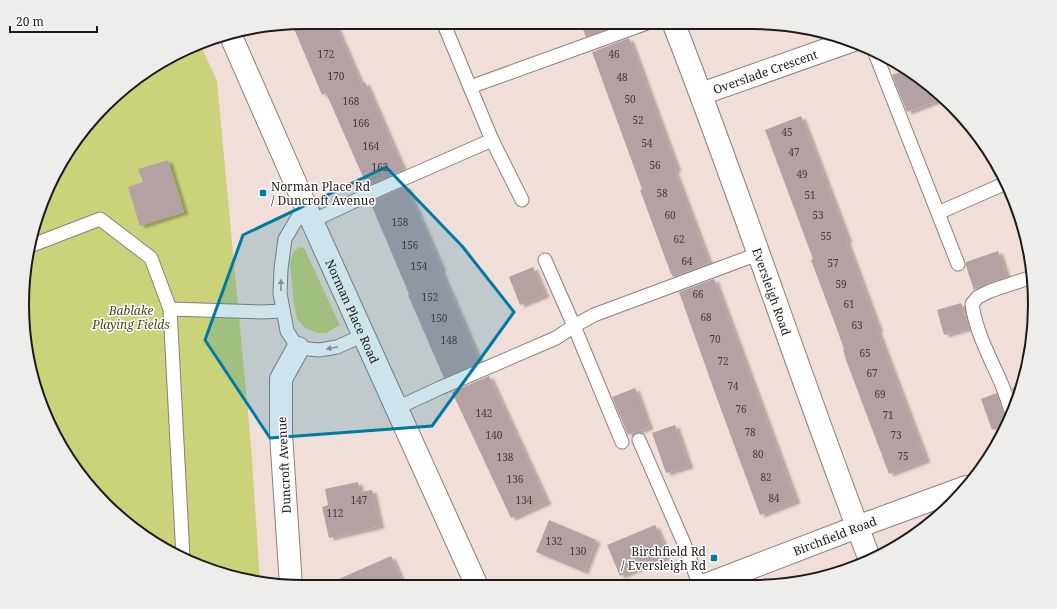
<svg xmlns="http://www.w3.org/2000/svg" width="1057" height="609" font-family="'Noto Serif',serif">
  <style>
    .green { fill: #cad379 }
    .building { fill: #b3a1a3; filter: url(#shadow) }
    .lines { fill: none; stroke-linecap: round; stroke-linejoin: round }
    .lane-casing { stroke: #8d7e78; stroke-width: 15 }
    .street-casing { stroke: #8d7e78; stroke-width: 24 }
    .secondary-casing { stroke: #8d7e78; stroke-width: 24 }
    .lane { stroke: #fff; stroke-width: 13 }
    .street { stroke: #fff; stroke-width: 22 }
    .secondary { stroke: #fff; stroke-width: 22 }
    .oneway { fill: #9a9897 }
    .marked { fill: #007aa2; fill-opacity: 0.2; stroke: #007aa2; stroke-width: 3; stroke-linejoin: round }
    .poi-dot { fill: #007aa2; stroke: #fff; stroke-width: 1.5 }
    .labels { text-anchor: middle; dominant-baseline: central; stroke-width: 3; stroke-linejoin: round; paint-order: stroke }
    .number-label { font-size: 10px; fill: #443b3a }
    .street-label { font-size: 12px; fill: #1f1917; stroke: #fff }
    .poi-label { font-size: 12px; fill: #1f1917; stroke: #fff; text-anchor: start }
    .park-label { font-size: 12px; font-style: italic; fill: #44481e; stroke: #fff }
    .rim { fill: none; stroke: #1f1917; stroke-width: 2 }
  </style>
  <defs>
    <filter id="shadow"><feDropShadow dx="4.5" dy="2.5" stdDeviation="1" flood-color="#0004"/></filter>
  </defs>
  <rect width="100%" height="100%" fill="#f0dfd8"/>
  <g class="green">
    <polygon points="200,44 217,81 251,445 260,581 214,572 148,540 92,491 43,412 23,323 32,231 70,147 133,80"/>
    <polygon points="300,247 304,248 340,325 326,333 317,333 305,328 297,319 294,305 290,265 291,258 294,251"/>
  </g>
  <g class="building">
    <polygon points="304,22 334,22 361,84 365,82 403,169 400,170 400,171 367,186 326,93 322,95 292,24"/>
    <polygon points="580,22 623,22 623,23 586,37"/>
    <polygon points="629,38 677,169 674,170 709,263 673,277 672,274 671,274 640,190 642,189 592,52"/>
    <polygon points="908,69 909,69 944,98 907,112 892,75"/>
    <polygon points="801,116 848,240 846,241 879,330 877,330 926,460 889,474 846,360 843,349 844,349 834,321 811,260 813,259 765,130"/>
    <polygon points="168,160 184,212 140,226 128,187 143,182 138,169"/>
    <polygon points="406,186 442,269 440,269 480,362 444,378 408,295 409,294 370,202"/>
    <polygon points="998,251 1007,277 987,283 974,290 966,266 966,262"/>
    <polygon points="533,267 545,295 520,305 509,277"/>
    <polygon points="714,279 796,501 760,515 719,404 679,292"/>
    <polygon points="961,303 969,328 944,335 937,310"/>
    <polygon points="489,376 547,502 511,518 452,392"/>
    <polygon points="1022,384 1017,402 1012,388"/>
    <polygon points="635,388 649,427 628,435 612,397"/>
    <polygon points="997,393 1004,416 1006,420 1009,421 1007,425 992,430 981,399"/>
    <polygon points="675,425 689,466 666,473 652,433"/>
    <polygon points="358,482 360,492 372,490 380,526 329,538 322,507 328,505 325,489"/>
    <polygon points="549,520 596,540 584,572 536,552"/>
    <polygon points="655,525 665,548 665,558 620,576 607,545"/>
    <polygon points="391,556 404,586 323,586"/>
  </g>
  <g class="lines">
    <defs>
      <g id="lane">
        <polyline points="443,22 492,140 522,200"/>
        <polyline points="875,53 958,264"/>
        <polyline points="470,87 650,22"/>
        <polyline points="305,205 285,239 281,269 280,293 287,331 298,348 319,350 337,347 364,335"/>
        <polyline points="938,213 1006,183"/>
        <polyline points="312,221 380,189 492,140"/>
        <polyline points="30,246 100,219 151,258 170,309"/>
        <polyline points="545,260 574,326 622,442"/>
        <polyline points="397,408 440,388 556,338 574,326 594,315 758,254"/>
        <path d="M1012,414C1009,405 1006,395 1002,385C991,359 976,333 972,304L978,297L990,291L1032,277"/>
        <polyline points="639,440 683,541 700,586"/>
        <polyline points="183,557 170,309 261,312 283,311"/>
      </g>
      <g id="street">
        <path id="s1" d="M673,22C743,200 801,382 870,560"/>
        <path id="s2" d="M701,94L851,41"/>
        <polyline points="291,586 281,434 281,379 298,348"/>
        <path id="s3" d="M703,586L857,527L966,487"/>
      </g>
      <g id="secondary">
        <path id="s4" d="M230,34L312,221L477,586"/>
      </g>
    </defs>
    <use href="#lane" class="lane-casing"/>
    <use href="#street" class="street-casing"/>
    <use href="#secondary" class="secondary-casing"/>
    <use href="#lane" class="lane"/>
    <use href="#street" class="street"/>
    <use href="#secondary" class="secondary"/>
  </g>
  <defs><path id="oneway-solid" d="M-6-.8H1V-3.2L6.5 0L1 3.2V.8H-6Z"/></defs>
  <g class="oneway">
    <use href="#oneway-solid" transform="translate(281 285) rotate(-89)"/>
    <use href="#oneway-solid" transform="translate(332 348) rotate(168)"/>
  </g>
  <path class="marked" d="M386,167L462,246L514,312L432,426L270,438L205,340L243,235Z"/>
  <g class="poi-dot">
    <rect x="259" y="189" width="8" height="8" rx="2"/>
    <rect x="710" y="554" width="8" height="8" rx="2"/>
  </g>
  <g class="labels">
    <g class="number-label">
      <text x="326" y="54">172</text>
      <text x="614" y="54">46</text>
      <text x="336" y="76">170</text>
      <text x="622" y="77">48</text>
      <text x="630" y="99">50</text>
      <text x="351" y="101">168</text>
      <text x="638" y="120">52</text>
      <text x="361" y="123">166</text>
      <text x="787" y="132">45</text>
      <text x="647" y="143">54</text>
      <text x="371" y="146">164</text>
      <text x="794" y="152">47</text>
      <text x="655" y="165">56</text>
      <text x="380" y="167">162</text>
      <text x="802" y="174">49</text>
      <text x="662" y="193">58</text>
      <text x="810" y="195">51</text>
      <text x="670" y="215">60</text>
      <text x="818" y="215">53</text>
      <text x="400" y="222">158</text>
      <text x="826" y="236">55</text>
      <text x="679" y="239">62</text>
      <text x="410" y="245">156</text>
      <text x="687" y="261">64</text>
      <text x="833" y="263">57</text>
      <text x="419" y="266">154</text>
      <text x="841" y="284">59</text>
      <text x="698" y="294">66</text>
      <text x="430" y="297">152</text>
      <text x="849" y="304">61</text>
      <text x="706" y="317">68</text>
      <text x="439" y="318">150</text>
      <text x="857" y="325">63</text>
      <text x="715" y="339">70</text>
      <text x="449" y="340">148</text>
      <text x="865" y="353">65</text>
      <text x="723" y="361">72</text>
      <text x="872" y="373">67</text>
      <text x="733" y="386">74</text>
      <text x="880" y="394">69</text>
      <text x="741" y="409">76</text>
      <text x="484" y="413">142</text>
      <text x="888" y="415">71</text>
      <text x="750" y="432">78</text>
      <text x="494" y="435">140</text>
      <text x="896" y="435">73</text>
      <text x="758" y="454">80</text>
      <text x="903" y="456">75</text>
      <text x="505" y="457">138</text>
      <text x="766" y="477">82</text>
      <text x="515" y="479">136</text>
      <text x="774" y="498">84</text>
      <text x="359" y="500">147</text>
      <text x="524" y="500">134</text>
      <text x="335" y="513">112</text>
      <text x="554" y="541">132</text>
      <text x="578" y="551">130</text>
    </g>
    <g class="street-label">
      <text stroke="none"><textPath href="#s2" startOffset="68">Overslade Crescent</textPath></text>
      <text stroke="none"><textPath href="#s1" startOffset="287">Eversleigh Road</textPath></text>
      <text stroke="none"><textPath href="#s4" startOffset="303">Norman Place Road</textPath></text>
      <text transform="translate(284 465) rotate(-93)">Duncroft Avenue</text>
      <text stroke="none"><textPath href="#s3" startOffset="141">Birchfield Road</textPath></text>
    </g>
    <g class="poi-label">
      <text x="271" y="186">Norman Place Rd<tspan x="271" dy="14">/ Duncroft Avenue</tspan></text>
      <text x="706" y="551" text-anchor="end">Birchfield Rd<tspan x="706" dy="14">/ Eversleigh Rd</tspan></text>
    </g>
    <g class="park-label">
      <text x="131" y="310">Bablake<tspan x="131" dy="14">Playing Fields</tspan></text>
    </g>
  </g>
  <path d="M0 0H1057V609H0ZM304 29H753A275 275 0 0 1 1028 304V305A275 275 0 0 1 753 580H304A275 275 0 0 1 29 305V304A275 275 0 0 1 304 29Z" fill="#ededec" fill-rule="evenodd"/>
  <path class="rim" d="M304 29H753A275 275 0 0 1 1028 304V305A275 275 0 0 1 753 580H304A275 275 0 0 1 29 305V304A275 275 0 0 1 304 29Z"/>
  <path d="M10 26v6h87v-6" fill="none" stroke="#1f1917" stroke-width="2"/>
  <text x="16" y="26" font-size="12" fill="#1f1917" stroke="#ffffff" stroke-width="3" paint-order="stroke">20 m</text>
</svg>
